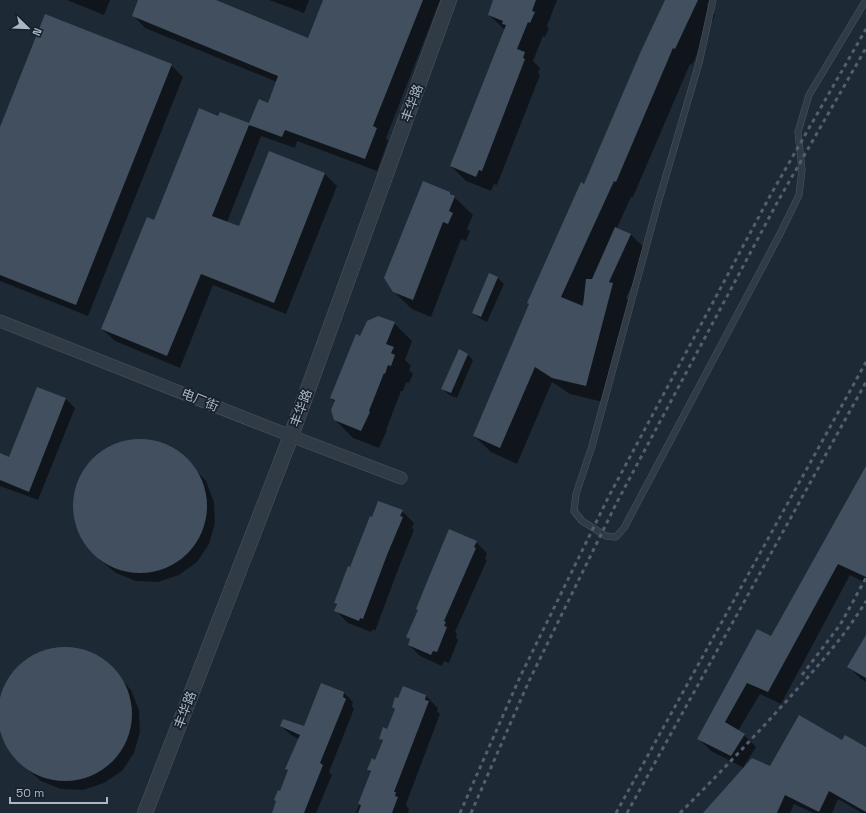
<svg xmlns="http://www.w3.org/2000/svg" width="866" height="813" font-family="'Space Grotesk','Noto Sans SC',sans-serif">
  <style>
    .shadow { fill: #0007; fill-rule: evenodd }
    .building { fill: #414f5e }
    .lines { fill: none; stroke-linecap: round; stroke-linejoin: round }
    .service-casing { stroke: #4c5662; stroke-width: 7 }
    .minor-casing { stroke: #4c5662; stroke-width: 13 }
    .tertiary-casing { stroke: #4c5662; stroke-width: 16 }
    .service { stroke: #313b46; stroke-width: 6 }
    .minor { stroke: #313b46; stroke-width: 12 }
    .tertiary { stroke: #313b46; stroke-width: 15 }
    .rail { stroke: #535f6e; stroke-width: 3; stroke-dasharray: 4 4; stroke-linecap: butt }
    .labels { text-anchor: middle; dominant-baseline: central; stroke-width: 3.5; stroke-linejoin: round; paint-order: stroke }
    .street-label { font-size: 13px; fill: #abb6c4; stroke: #17202b }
  </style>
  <rect width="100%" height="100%" fill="#1e2936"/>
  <g class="shadow">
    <polygon points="67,0 110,0 104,15"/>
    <polygon points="140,0 214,0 309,39 324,0 440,0 386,138 388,141 377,171 297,141 295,148 261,136 227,222 240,228 324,173 337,186 286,314 213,285 180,368 115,341 102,329 154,221 219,118 250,125 269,104 277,82 145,28 133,15"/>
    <polygon points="269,0 309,0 304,13"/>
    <polygon points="494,0 557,0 547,26 549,28 545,37 543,36 533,61 540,68 538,72 540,75 497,185 494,184 491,191 466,181 451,166 505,30 489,15"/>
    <path d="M666,0H709L707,6L715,15L692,65L690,64L633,197H631L617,228L631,235L648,251L626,298L629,301L603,402L570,394L552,382L517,464L491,452L474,436ZM584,300V308L581,307Z"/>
    <polygon points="171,65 183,77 88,316 0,281 0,129"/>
    <polygon points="450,193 473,215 467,229 470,231 466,241 461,239 431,317 412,309 393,291"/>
    <polygon points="490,274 498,278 504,284 487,322 479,318 473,312"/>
    <polygon points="394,323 412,341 405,360 411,366 409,370 413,374 409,383 406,382 403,391 401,391 386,430 387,430 379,448 353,438 335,420 335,402 331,398 361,337"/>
    <polygon points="467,354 473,360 457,398 449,395 443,389"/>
    <polygon points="38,388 66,399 75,408 38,500 0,486 0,454 10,458"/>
    <polygon points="142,440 163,444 182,455 206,481 214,502 215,523 209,544 197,562 179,575 158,582 136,581 116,573 99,559 89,549 78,530 73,509 76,487 86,468 101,452 121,442"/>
    <polygon points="866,468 866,583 850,575 781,704 760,694 738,731 744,735 756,747 744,766 745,767 770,767 842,742 866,749 866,813 862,813 838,799 832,813 813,813 794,804 790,813 704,813 744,768 711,751 699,739 771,638"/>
    <polygon points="402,511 414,523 412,528 414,530 399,567 375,631 373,629 371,632 348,623 336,611 337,606 335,603 372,518"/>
    <polygon points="476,542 487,553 485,559 487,560 455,632 457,634 456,637 458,640 449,663 444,661 442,666 420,656 409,645 411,641 407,637"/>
    <polygon points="866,637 866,682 861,679 849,667"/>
    <polygon points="67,648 88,652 107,663 131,690 139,710 140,732 134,753 122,771 104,783 83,790 61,789 41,781 14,758 3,739 0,724 1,695 11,676 26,660 46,651"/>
    <polygon points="322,685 344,693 353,702 352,706 354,709 329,772 332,775 316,813 273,813 289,771 286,769 299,739 291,735 281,726 304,727"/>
    <polygon points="403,688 426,696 438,708 437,711 440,714 406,804 407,807 409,809 408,813 356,813 371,773 368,770 376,761 383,741 380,738 388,730 395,710 393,707 399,700"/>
  </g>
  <g class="building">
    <polygon points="138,0 216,0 308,38 323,0 423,0 373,126 377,128 365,159 285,130 282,137 249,125 212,216 239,226 269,151 325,173 274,303 201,274 167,356 101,329 147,217 154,220 199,108 218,116 220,112 249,123 259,99 268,103 278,76 132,16"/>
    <polygon points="493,0 536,0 532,11 535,12 530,23 528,22 517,49 525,52 523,58 525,59 482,171 479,170 476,177 450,166 506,25 502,24 503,21 488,15"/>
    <polygon points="665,0 698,0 675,49 673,48 616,182 614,181 561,297 583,306 586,279 592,279 615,227 631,234 609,282 613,283 586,386 552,378 535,367 500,448 473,436 529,304 527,303 581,182 584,184 641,51"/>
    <polygon points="45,14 172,64 76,305 0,275 0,127"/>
    <polygon points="423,181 450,192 450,194 455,196 449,211 453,213 448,224 443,222 413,300 393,292 384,278"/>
    <polygon points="489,273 498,277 481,317 472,313"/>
    <polygon points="378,316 395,322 386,344 394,347 391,353 395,355 391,366 388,365 385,374 384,373 369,411 370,412 361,431 334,420 331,410 335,400 330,398 356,334 360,336 367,321"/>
    <polygon points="459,349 468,354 451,393 441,389"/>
    <polygon points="37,387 66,398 29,492 0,480 0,453 9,457"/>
    <circle cx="140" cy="506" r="67"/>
    <polygon points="866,466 866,577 838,564 768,692 747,683 725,722 745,734 731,756 697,739 757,629 771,636"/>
    <polygon points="378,501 403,510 400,516 403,517 387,555 363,619 360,618 359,621 334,611 337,604 334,603 348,566 350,567 370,516 372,517"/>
    <polygon points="449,529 477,541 474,547 476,548 444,621 446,622 444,626 447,627 437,652 433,651 431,655 408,645 410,639 406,637 418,610 416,609 429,577"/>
    <polygon points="866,635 866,678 847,667"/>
    <circle cx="65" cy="714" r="67"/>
    <polygon points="321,683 344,692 343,697 346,699 320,763 323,765 304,813 272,813 276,801 274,800 278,790 280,791 288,770 285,769 300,735 280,726 283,719 304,726"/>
    <polygon points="403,686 426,695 425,700 429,701 394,792 396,792 395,796 398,797 392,813 358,813 361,805 358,804 371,771 367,770 372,758 375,760 383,740 379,739 383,727 387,729 395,709 392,707 395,697 398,698"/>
    <polygon points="799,715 842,740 845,735 866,747 866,812 829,791 819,812 785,795 777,813 703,813 752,758 770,766"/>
  </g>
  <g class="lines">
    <defs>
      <polyline id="service" points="713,0 699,63 658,203 592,446 576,494 574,511 582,521 606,536 616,537 624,528 780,234 799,195 802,170 798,132 809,95 866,0"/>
      <polyline id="minor" points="0,321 291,436 401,478"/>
      <polyline id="tertiary" points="145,813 291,436 449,0"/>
    </defs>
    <use href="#service" class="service-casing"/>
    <use href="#minor" class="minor-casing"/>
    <use href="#tertiary" class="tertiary-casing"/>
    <use href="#service" class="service"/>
    <use href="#minor" class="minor"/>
    <use href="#tertiary" class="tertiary"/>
    <g class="rail">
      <polyline points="802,675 840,625 866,578"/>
      <polyline points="460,813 520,677 609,496 770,196 866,29"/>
      <polyline points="471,813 529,681 617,502 778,201 866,48"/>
      <polyline points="616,813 866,362"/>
      <polyline points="627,813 866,382"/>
      <path d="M680,813C718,775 755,736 791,696C818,666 845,636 866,601"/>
    </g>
  </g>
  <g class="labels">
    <g class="street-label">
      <text transform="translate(412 103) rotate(-70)">丰华路</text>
      <text transform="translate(200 400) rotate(22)">电厂街</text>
      <text transform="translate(301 408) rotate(-70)">丰华路</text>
      <text transform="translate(185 710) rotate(-69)">丰华路</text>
    </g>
  </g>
  <g transform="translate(28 28) rotate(113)" stroke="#17202b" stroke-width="3" paint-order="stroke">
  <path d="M0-3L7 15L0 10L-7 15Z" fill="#abb6c4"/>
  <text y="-6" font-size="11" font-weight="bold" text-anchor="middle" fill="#abb6c4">N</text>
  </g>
  <path d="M10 797v6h97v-6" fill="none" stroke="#abb6c4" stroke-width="2"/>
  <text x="16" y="797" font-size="12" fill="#abb6c4" stroke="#17202b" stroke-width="3" paint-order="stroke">50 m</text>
</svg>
